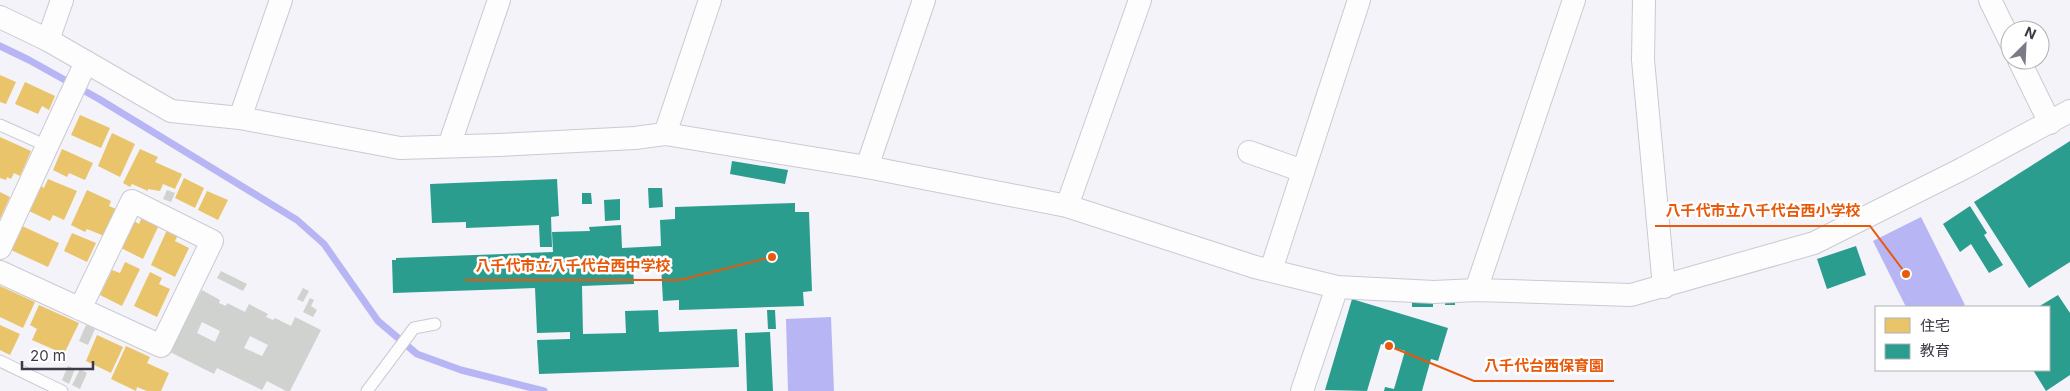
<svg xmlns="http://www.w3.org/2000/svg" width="2070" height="391" font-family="Inter,'Noto Sans JP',sans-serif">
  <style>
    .water { fill: #b8b5f5 }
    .homes { fill: #e9c46a }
    .schools { fill: #2a9d8f }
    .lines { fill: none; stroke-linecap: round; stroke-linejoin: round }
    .stream { stroke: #b8b5f5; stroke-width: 7 }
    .building { fill: #cfd2cf; fill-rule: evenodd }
    .lane-casing { stroke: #cacad2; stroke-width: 13 }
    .street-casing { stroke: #cacad2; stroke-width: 24 }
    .lane { stroke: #fdfdfe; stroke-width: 11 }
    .street { stroke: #fdfdfe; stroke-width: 22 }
    .leader { fill: none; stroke: #e8590c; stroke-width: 2 }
    .callout-dot { fill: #e8590c; stroke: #fff; stroke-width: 2 }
    .callout-label { font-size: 15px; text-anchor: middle; font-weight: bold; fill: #e8590c; stroke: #fff; stroke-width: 5; stroke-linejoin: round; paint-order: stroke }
  </style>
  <rect width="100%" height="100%" fill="#f3f3f9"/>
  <g class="water">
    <polygon points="1921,217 1965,305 1960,307 1906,307 1873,241"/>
    <polygon points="831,317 834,391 788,391 786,319"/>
  </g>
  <g class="homes">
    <polygon points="0,75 16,82 6,104 0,102"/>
    <polygon points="25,82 55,96 49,110 42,106 38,114 15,104"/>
    <polygon points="80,115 110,128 101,148 71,135"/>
    <polygon points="112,133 135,144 120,177 98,166"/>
    <polygon points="0,137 31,151 20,176 14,173 11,179 7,177 6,180 0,178"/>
    <polygon points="62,149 93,163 85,180 69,173 67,177 53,170"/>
    <polygon points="140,149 158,157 155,162 182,174 175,189 163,184 160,191 148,189 148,191 132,184 130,187 123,183"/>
    <polygon points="184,178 204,188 195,208 175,198"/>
    <polygon points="48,179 77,191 64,220 53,215 50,221 29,211 41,186 44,188"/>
    <polygon points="87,190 111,201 109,206 116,209 104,236 87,229 85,232 71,225"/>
    <polygon points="207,191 228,200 218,220 198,210"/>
    <polygon points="0,192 10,197 0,219"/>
    <polygon points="142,217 159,225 143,259 121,248 134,221 139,224"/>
    <polygon points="22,226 59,243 48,267 11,250"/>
    <polygon points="167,230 178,235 175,241 189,248 175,277 151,265"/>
    <polygon points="72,233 96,243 87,262 64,251"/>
    <polygon points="125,262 140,269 122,306 100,295 112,270 120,273"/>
    <polygon points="150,272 162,278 159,284 170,289 157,317 134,306"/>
    <polygon points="0,286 35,302 23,328 0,317"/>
    <polygon points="39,305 79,323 64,354 32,340 37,329 30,325"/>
    <polygon points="0,325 20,334 10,355 0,350"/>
    <polygon points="97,335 123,347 111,373 86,361"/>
    <polygon points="126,346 150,357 147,363 169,373 161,391 147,391 137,387 136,391 111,379"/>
  </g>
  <g class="schools">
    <polygon points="2070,141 2070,262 2029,288 1974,202"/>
    <polygon points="732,161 788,170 785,184 730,174"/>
    <polygon points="557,179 559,216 551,217 552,247 540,247 539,225 466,228 466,222 432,223 430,184"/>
    <polygon points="648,188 662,188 663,207 649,208"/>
    <polygon points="582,193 591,193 592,204 582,204"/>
    <polygon points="620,199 620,220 605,221 604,200"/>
    <polygon points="795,203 795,212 809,212 812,291 803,292 804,306 679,310 679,300 663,301 661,266 633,267 634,284 582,286 583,334 626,333 625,311 658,310 659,332 737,329 739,367 539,374 537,340 570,339 570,332 537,333 535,288 393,293 392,260 396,260 396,258 553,252 552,232 590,231 589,227 621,225 622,248 661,246 660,220 675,219 675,207"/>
    <polygon points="1970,206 1987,233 1984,235 2003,265 1989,273 1971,244 1960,252 1943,224"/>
    <polygon points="1856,246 1866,275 1827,289 1817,259"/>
    <polygon points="2058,295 2070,313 2070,375 2046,391 2033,370 2049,370 2049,307 2038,307"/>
    <polygon points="1352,299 1448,328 1438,361 1431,359 1422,391 1384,391 1385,387 1394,389 1405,351 1381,344 1367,391 1325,390"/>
    <polygon points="1412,300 1433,301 1433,307 1412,307"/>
    <polygon points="1445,300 1455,301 1455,305 1445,305"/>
    <polygon points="767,310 775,310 776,329 768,329"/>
    <polygon points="770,332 773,391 747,391 745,333"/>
  </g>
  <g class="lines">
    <polyline class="stream" points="0,46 29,60 99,99 297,220 324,244 378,321 417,354 461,370 544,391"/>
  </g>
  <g class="building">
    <polygon points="167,190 175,193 171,202 163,199"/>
    <polygon points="221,271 247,284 243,291 217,278"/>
    <polygon points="303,288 309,291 303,302 297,299"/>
    <path d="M202,290L220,300L219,303L226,306L227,303L245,312L249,304L268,314L266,317L273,320L275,318L291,326L295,317L321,330L290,391H286L267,381L262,390L217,368L214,374L170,352ZM202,322L220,331L215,342L197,333ZM250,336L268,345L262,356L244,348Z"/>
    <polygon points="310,298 314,300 311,306 317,310 313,317 303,312"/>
    <polygon points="86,325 95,329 88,345 79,341"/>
    <polygon points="68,366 75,369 69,384 62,380"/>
    <polygon points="80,369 87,373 80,389 72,385"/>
  </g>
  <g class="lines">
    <defs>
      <g id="lane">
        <polyline points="0,125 47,146"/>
        <polyline points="0,361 62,391"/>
        <polyline points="367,391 414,328 435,324"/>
      </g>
      <g id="street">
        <polyline points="1644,0 1643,60 1664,287"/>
        <polyline points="1990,0 2010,41"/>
        <polyline points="0,17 48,40 171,111 240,118 400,148 499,145 635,138 665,134 867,167 1067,206 1255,267 1337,287 1434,292 1476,290 1631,295 1814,243 1962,169 2070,111"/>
        <polyline points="48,40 62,0"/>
        <polyline points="2019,60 2050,123"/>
        <polyline points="240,118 281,0"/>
        <polyline points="665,134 710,0"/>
        <polyline points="449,146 499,0"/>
        <polyline points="1249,152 1303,171"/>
        <polyline points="867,167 924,0"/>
        <polyline points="1067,206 1140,0"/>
        <polyline points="0,248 86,62"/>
        <polyline points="1271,270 1359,0"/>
        <polyline points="0,272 161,346 212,241 132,201 80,309"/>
        <polyline points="1476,290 1574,0"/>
        <polyline points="1302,391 1337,287"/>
      </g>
    </defs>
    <use href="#lane" class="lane-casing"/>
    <use href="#street" class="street-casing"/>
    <use href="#lane" class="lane"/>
    <use href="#street" class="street"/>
  </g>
  <path class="leader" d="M1906 274L1870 226H1655M772 257L680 280H465M1389 346L1474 381H1614"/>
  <g class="callout-dot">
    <circle cx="1906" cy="274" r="5"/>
    <circle cx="772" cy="257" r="5"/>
    <circle cx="1389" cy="346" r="5"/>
  </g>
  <g class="callout-label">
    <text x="1763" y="216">八千代市立八千代台西小学校</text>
    <text x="573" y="271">八千代市立八千代台西中学校</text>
    <text x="1544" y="371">八千代台西保育園</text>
  </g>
  <rect x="1875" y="306" width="175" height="65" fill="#ffffff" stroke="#b1b1b5"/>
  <rect x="1885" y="318" width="25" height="15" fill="#e9c46a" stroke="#b1b1b5"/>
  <text x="1920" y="331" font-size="15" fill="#3b3b47">住宅</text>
  <rect x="1885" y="344" width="25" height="15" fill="#2a9d8f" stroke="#b1b1b5"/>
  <text x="1920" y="356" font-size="15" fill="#3b3b47">教育</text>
  <g transform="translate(2025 45) rotate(24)"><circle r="24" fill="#ffffff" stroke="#b1b1b5"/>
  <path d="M0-4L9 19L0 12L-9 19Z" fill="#7b7b85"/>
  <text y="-8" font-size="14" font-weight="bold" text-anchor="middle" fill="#3b3b47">N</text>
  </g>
  <path d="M22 361v8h71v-8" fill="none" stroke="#3b3b47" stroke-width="2.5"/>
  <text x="30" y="361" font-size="15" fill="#3b3b47" stroke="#ffffff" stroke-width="4" paint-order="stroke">20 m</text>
</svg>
